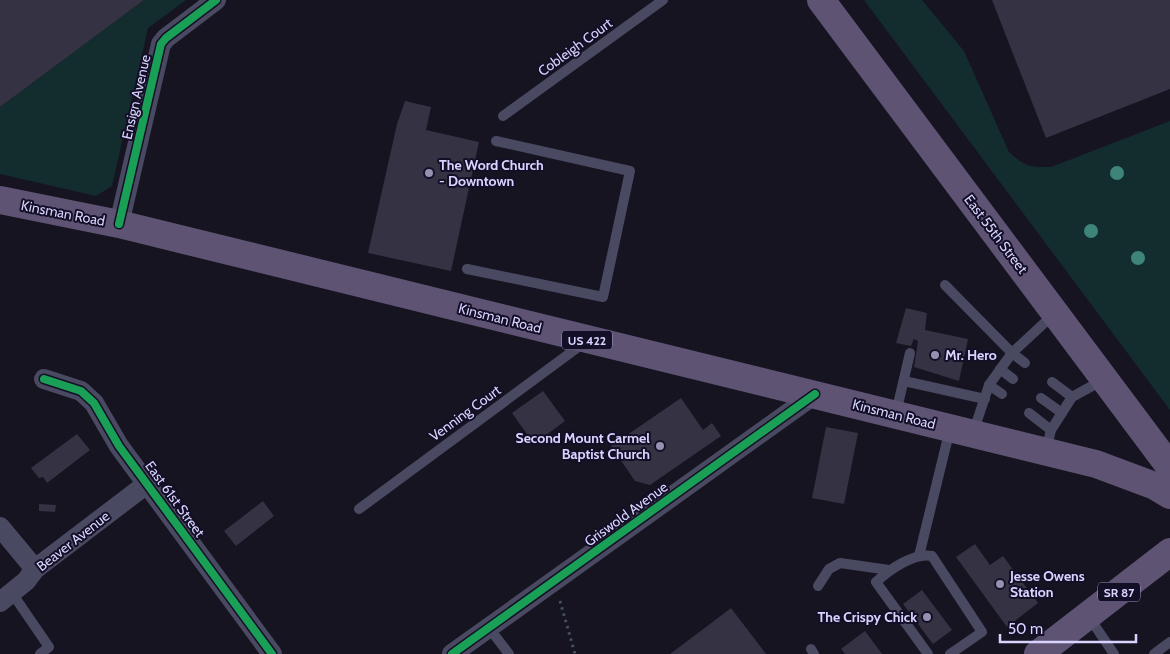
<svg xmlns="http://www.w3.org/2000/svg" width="1170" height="654" font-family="Cabin,sans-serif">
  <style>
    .green { fill: #132c2d }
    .building { fill: #343243 }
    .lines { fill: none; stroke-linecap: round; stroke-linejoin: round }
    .path { stroke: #44505f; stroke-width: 3; stroke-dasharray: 2.5 4; stroke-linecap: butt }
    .lane { stroke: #4a4962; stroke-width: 10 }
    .street { stroke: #4a4962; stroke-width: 20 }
    .primary { stroke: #5e5373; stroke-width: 28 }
    .cycleway-casing { stroke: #130f26; stroke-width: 11 }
    .cycleway { stroke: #1a9f57; stroke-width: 8 }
    .tree { fill: #3e8478 }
    .poi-dot { fill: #9591b1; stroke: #130f26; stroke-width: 2 }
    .labels { text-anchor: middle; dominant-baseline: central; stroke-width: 4; stroke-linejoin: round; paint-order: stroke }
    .shield { fill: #130f26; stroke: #9e99be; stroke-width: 1 }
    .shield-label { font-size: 12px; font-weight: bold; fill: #d9d4ff }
    .street-label { font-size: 14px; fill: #d9d4ff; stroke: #130f26 }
    .poi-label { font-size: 14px; font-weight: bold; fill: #d9d4ff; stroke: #130f26; text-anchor: start }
  </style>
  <rect width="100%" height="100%" fill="#161421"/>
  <g class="green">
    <polygon points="144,0 186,0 148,28 112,186 96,196 0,174 0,107"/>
    <path d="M864,0H922L964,51L1009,152C1026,167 1029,167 1051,167L1170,121V410Z"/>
  </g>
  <g class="building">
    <polygon points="0,0 144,0 0,107"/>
    <polygon points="992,0 1170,0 1170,89 1046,138"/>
    <polygon points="405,101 431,107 426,130 479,142 451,271 368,253 397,124"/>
    <polygon points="906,308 927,313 925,330 968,339 959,381 914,367 918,341 914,339 911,346 896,343"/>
    <polygon points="543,391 565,421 534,444 512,413"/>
    <polygon points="681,398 703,430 712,423 721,436 650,485 635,481 611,446"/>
    <polygon points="826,427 858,433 844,504 812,498"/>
    <polygon points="77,434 90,450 47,483 43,477 39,478 31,468"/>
    <polygon points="263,501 274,516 236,546 224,531"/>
    <polygon points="39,504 56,505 55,512 39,511"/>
    <polygon points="975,544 990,565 1003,556 1038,603 1007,627 956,557"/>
    <polygon points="922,590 952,630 933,644 903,604"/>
    <polygon points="731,608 766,654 670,654 706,627"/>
    <polygon points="865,631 882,654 845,654 841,649"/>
  </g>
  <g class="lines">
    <polyline class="path" points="560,601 575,654"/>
    <g class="lane">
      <polyline points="503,116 663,0"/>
      <polyline points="467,269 603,297 630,171 496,141"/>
      <polyline points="945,285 1012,353 1025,363"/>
      <polyline points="1000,369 1013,379"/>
      <polyline points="904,381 985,399"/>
      <polyline points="1052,382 1072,397"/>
      <polyline points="989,385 1002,394"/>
      <polyline points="1041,398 1062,413"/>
      <polyline points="896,413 910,353"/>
      <polyline points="1029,413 1051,430"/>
      <polyline points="973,433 989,385 1012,353 1054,314"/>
      <polyline points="1046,451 1051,430 1072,397 1103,380"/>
      <polyline points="359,509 585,342"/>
      <polyline points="919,556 950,429"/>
      <polyline points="818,586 829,569 840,563 889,570"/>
      <polyline points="12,593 49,647 40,654"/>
      <polyline points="1089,617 1114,654"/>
      <polyline points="489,628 509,654"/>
      <polyline points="811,649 814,654"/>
      <path d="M928,654L876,582C889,570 914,552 932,556L982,632L950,654"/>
      <polyline points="1154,654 1170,642"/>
    </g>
    <g class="street">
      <polyline points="119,224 161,44 166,38 216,0"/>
      <polyline points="44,379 81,391 94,403 119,446 272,654"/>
      <polyline points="0,527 35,569"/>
      <polyline points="0,602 26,581 35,569 148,483"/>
      <polyline points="452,654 815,394"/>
    </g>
    <g class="primary">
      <polyline points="821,0 1170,467"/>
      <polyline points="0,200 119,224 1096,464 1155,486 1170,495"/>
      <polyline points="1038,654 1170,552"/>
    </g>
    <defs>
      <g id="cycleway">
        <polyline points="119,224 161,44 166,38 216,0"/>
        <polyline points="44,379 81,391 94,403 119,446 272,654"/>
        <polyline points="452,654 815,394"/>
      </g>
    </defs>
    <use href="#cycleway" class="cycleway-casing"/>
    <use href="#cycleway" class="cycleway"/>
  </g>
  <g class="tree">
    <circle cx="1117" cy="173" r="7"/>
    <circle cx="1091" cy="231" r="7"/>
    <circle cx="1138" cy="258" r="7"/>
  </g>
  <g class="poi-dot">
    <circle cx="429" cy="173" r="5"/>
    <circle cx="935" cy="355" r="5"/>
    <circle cx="660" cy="446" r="5"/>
    <circle cx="1000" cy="584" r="5"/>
    <circle cx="927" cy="617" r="5"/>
  </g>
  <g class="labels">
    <g class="shield">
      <rect x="562" y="330.5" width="50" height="19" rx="4"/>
      <rect x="1098" y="582.5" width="42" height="19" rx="4"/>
    </g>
    <g class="shield-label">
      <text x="587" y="340">US 422</text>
      <text x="1119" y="592">SR 87</text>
    </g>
    <g class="street-label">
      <text transform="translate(575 47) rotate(-36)">Cobleigh Court</text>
      <text transform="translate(136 97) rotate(-77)">Ensign Avenue</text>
      <text transform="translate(63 213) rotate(11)">Kinsman Road</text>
      <text transform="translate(996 234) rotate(53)">East 55th Street</text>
      <text transform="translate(500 318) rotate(14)">Kinsman Road</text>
      <text transform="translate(465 413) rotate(-36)">Venning Court</text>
      <text transform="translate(894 414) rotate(14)">Kinsman Road</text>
      <text transform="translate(175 499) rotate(54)">East 61st Street</text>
      <text transform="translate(626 514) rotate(-36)">Griswold Avenue</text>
      <text transform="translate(73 541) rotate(-38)">Beaver Avenue</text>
    </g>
    <g class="poi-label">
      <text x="439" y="165">The Word Church<tspan x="439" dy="16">- Downtown</tspan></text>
      <text x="945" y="355">Mr. Hero</text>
      <text x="650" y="438" text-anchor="end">Second Mount Carmel<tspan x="650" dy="16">Baptist Church</tspan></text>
      <text x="1010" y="576">Jesse Owens<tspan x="1010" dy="16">Station</tspan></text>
      <text x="917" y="617" text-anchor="end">The Crispy Chick</text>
    </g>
  </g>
  <path d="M1000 634v8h136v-8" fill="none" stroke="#d9d4ff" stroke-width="2.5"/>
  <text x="1008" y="634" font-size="15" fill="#d9d4ff" stroke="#130f26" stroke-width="4" paint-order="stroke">50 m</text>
</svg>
